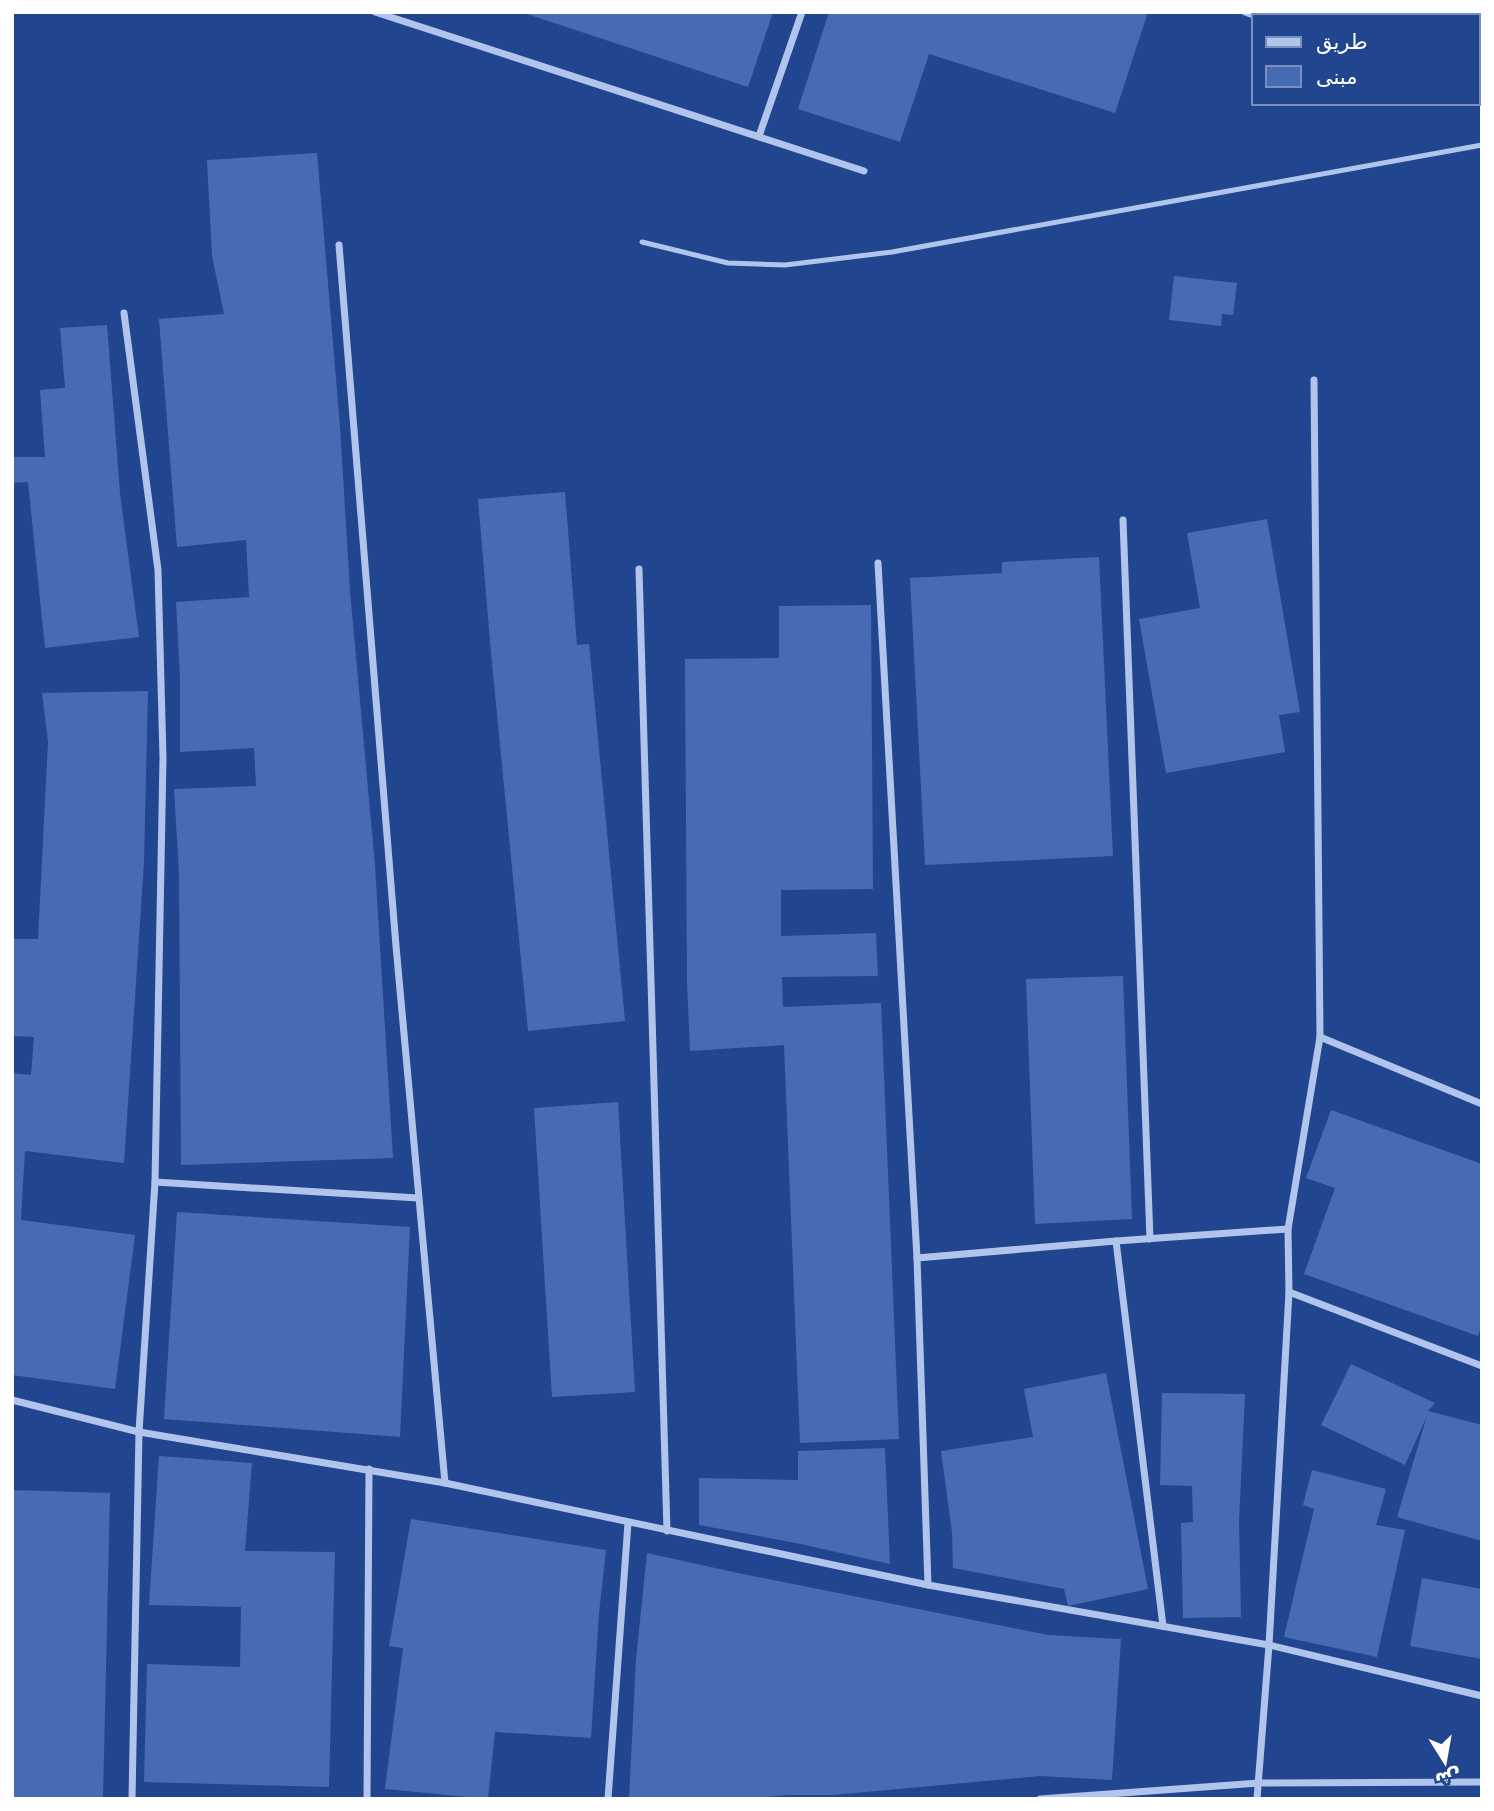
<svg xmlns="http://www.w3.org/2000/svg" width="1494" height="1811" font-family="'DejaVu Sans','Noto Sans Arabic',sans-serif">
  <style>
    .building { fill: #466bb4 }
    .lines { fill: none; stroke-linecap: round; stroke-linejoin: round }
    .lane { stroke: #b1c5ec; stroke-width: 5 }
    .street { stroke: #b1c5ec; stroke-width: 7 }
  </style>
  <rect width="100%" height="100%" fill="#22458f"/>
  <g class="building">
    <polygon points="521,12 773,12 748,87"/>
    <polygon points="829,12 1148,12 1115,113 929,54 900,142 798,109"/>
    <polygon points="1334,12 1427,12 1425,16 1343,16"/>
    <polygon points="317,153 340,426 350,591 375,865 393,1158 181,1165 179,874 174,789 256,786 254,748 180,752 180,678 176,602 249,597 246,540 177,547 159,319 224,314 212,256 207,160"/>
    <polygon points="1174,276 1237,283 1233,315 1222,314 1221,326 1169,320"/>
    <polygon points="107,325 120,493 139,637 45,648 28,482 12,483 12,457 45,457 40,390 65,388 60,328"/>
    <polygon points="565,492 577,645 589,644 625,1021 528,1031 491,653 478,499"/>
    <polygon points="1267,519 1300,712 1279,715 1285,752 1166,773 1139,619 1200,608 1187,533"/>
    <polygon points="1099,557 1113,856 925,865 910,578 1002,573 1002,562"/>
    <polygon points="871,605 873,889 781,890 781,936 876,933 878,976 782,977 783,1007 881,1003 899,1439 800,1443 784,1045 690,1051 687,982 685,659 779,658 779,606"/>
    <polygon points="148,691 144,862 124,1163 25,1151 23,1184 21,1220 135,1235 115,1389 12,1375 12,1073 31,1075 34,1037 12,1036 12,939 38,939 48,742 42,693"/>
    <polygon points="1123,976 1132,1219 1035,1224 1026,979"/>
    <polygon points="618,1102 635,1392 552,1397 534,1108"/>
    <polygon points="1331,1110 1482,1164 1482,1325 1478,1336 1304,1274 1335,1188 1306,1178"/>
    <polygon points="177,1212 410,1227 400,1437 164,1419"/>
    <polygon points="1351,1364 1435,1403 1428,1411 1482,1425 1482,1541 1397,1517 1427,1416 1405,1465 1321,1425"/>
    <polygon points="1106,1373 1148,1589 1068,1606 1064,1589 953,1568 952,1532 941,1451 1033,1437 1024,1389"/>
    <polygon points="1162,1393 1245,1394 1239,1522 1241,1617 1183,1618 1181,1523 1193,1522 1192,1486 1160,1485"/>
    <polygon points="885,1448 890,1564 796,1543 699,1525 699,1478 798,1480 798,1451"/>
    <polygon points="159,1456 252,1463 245,1551 335,1552 329,1787 144,1782 147,1664 240,1667 241,1607 149,1605"/>
    <polygon points="1312,1470 1386,1489 1376,1525 1405,1530 1377,1657 1284,1637 1314,1509 1303,1505"/>
    <polygon points="12,1490 110,1493 103,1799 12,1798"/>
    <polygon points="411,1519 606,1550 599,1613 591,1738 495,1732 488,1799 385,1789 403,1648 389,1646"/>
    <polygon points="647,1553 738,1573 1048,1635 1121,1639 1112,1780 1040,1776 833,1795 788,1795 748,1799 629,1798 636,1659"/>
    <polygon points="1422,1578 1482,1589 1482,1659 1410,1646"/>
  </g>
  <g class="lines">
    <polyline class="lane" points="642,242 728,263 785,265 892,252 1482,145"/>
    <g class="street">
      <polyline points="375,12 864,171"/>
      <polyline points="1245,12 1256,16"/>
      <polyline points="1449,16 1451,12"/>
      <polyline points="759,136 802,12"/>
      <polyline points="339,245 396,946 445,1483"/>
      <polyline points="124,313 158,570 163,758 155,1182 139,1432 132,1799"/>
      <polyline points="1123,520 1150,1239"/>
      <polyline points="878,563 917,1258 928,1585"/>
      <polyline points="639,569 667,1531"/>
      <polyline points="1320,1037 1482,1104"/>
      <polyline points="155,1182 418,1198"/>
      <polyline points="1116,1241 1163,1626"/>
      <polyline points="917,1258 1116,1241 1288,1229"/>
      <polyline points="1289,1292 1482,1366"/>
      <polyline points="12,1400 139,1432 445,1483 928,1585 1269,1645 1482,1696"/>
      <polyline points="367,1799 369,1469"/>
      <polyline points="608,1799 628,1523"/>
      <polyline points="1040,1799 1259,1783 1482,1782"/>
      <polyline points="1257,1799 1269,1645 1289,1292 1288,1229 1320,1037 1314,380"/>
    </g>
  </g>
  <rect width="1494" height="1811" fill="none" stroke="#ffffff" stroke-width="28"/>
  <rect x="1252" y="14" width="228" height="91" fill="#22458f" stroke="#7a8fbc" stroke-width="2"/>
  <rect x="1266" y="37" width="35" height="10" fill="#b1c5ec" stroke="#7a8fbc" stroke-width="2"/>
  <text x="1316" y="49" font-size="21" fill="#ffffff">طريق</text>
  <rect x="1266" y="66" width="35" height="21" fill="#466bb4" stroke="#7a8fbc" stroke-width="2"/>
  <text x="1316" y="84" font-size="21" fill="#ffffff">مبنى</text>
  <g transform="translate(1445 1762) rotate(169)" stroke="#22458f" stroke-width="5" paint-order="stroke">
  <path d="M0-5L12 26L0 18L-12 26Z" fill="#ffffff"/>
  <text y="-10" font-size="19" font-weight="bold" text-anchor="middle" fill="#ffffff">ش</text>
  </g>
</svg>
